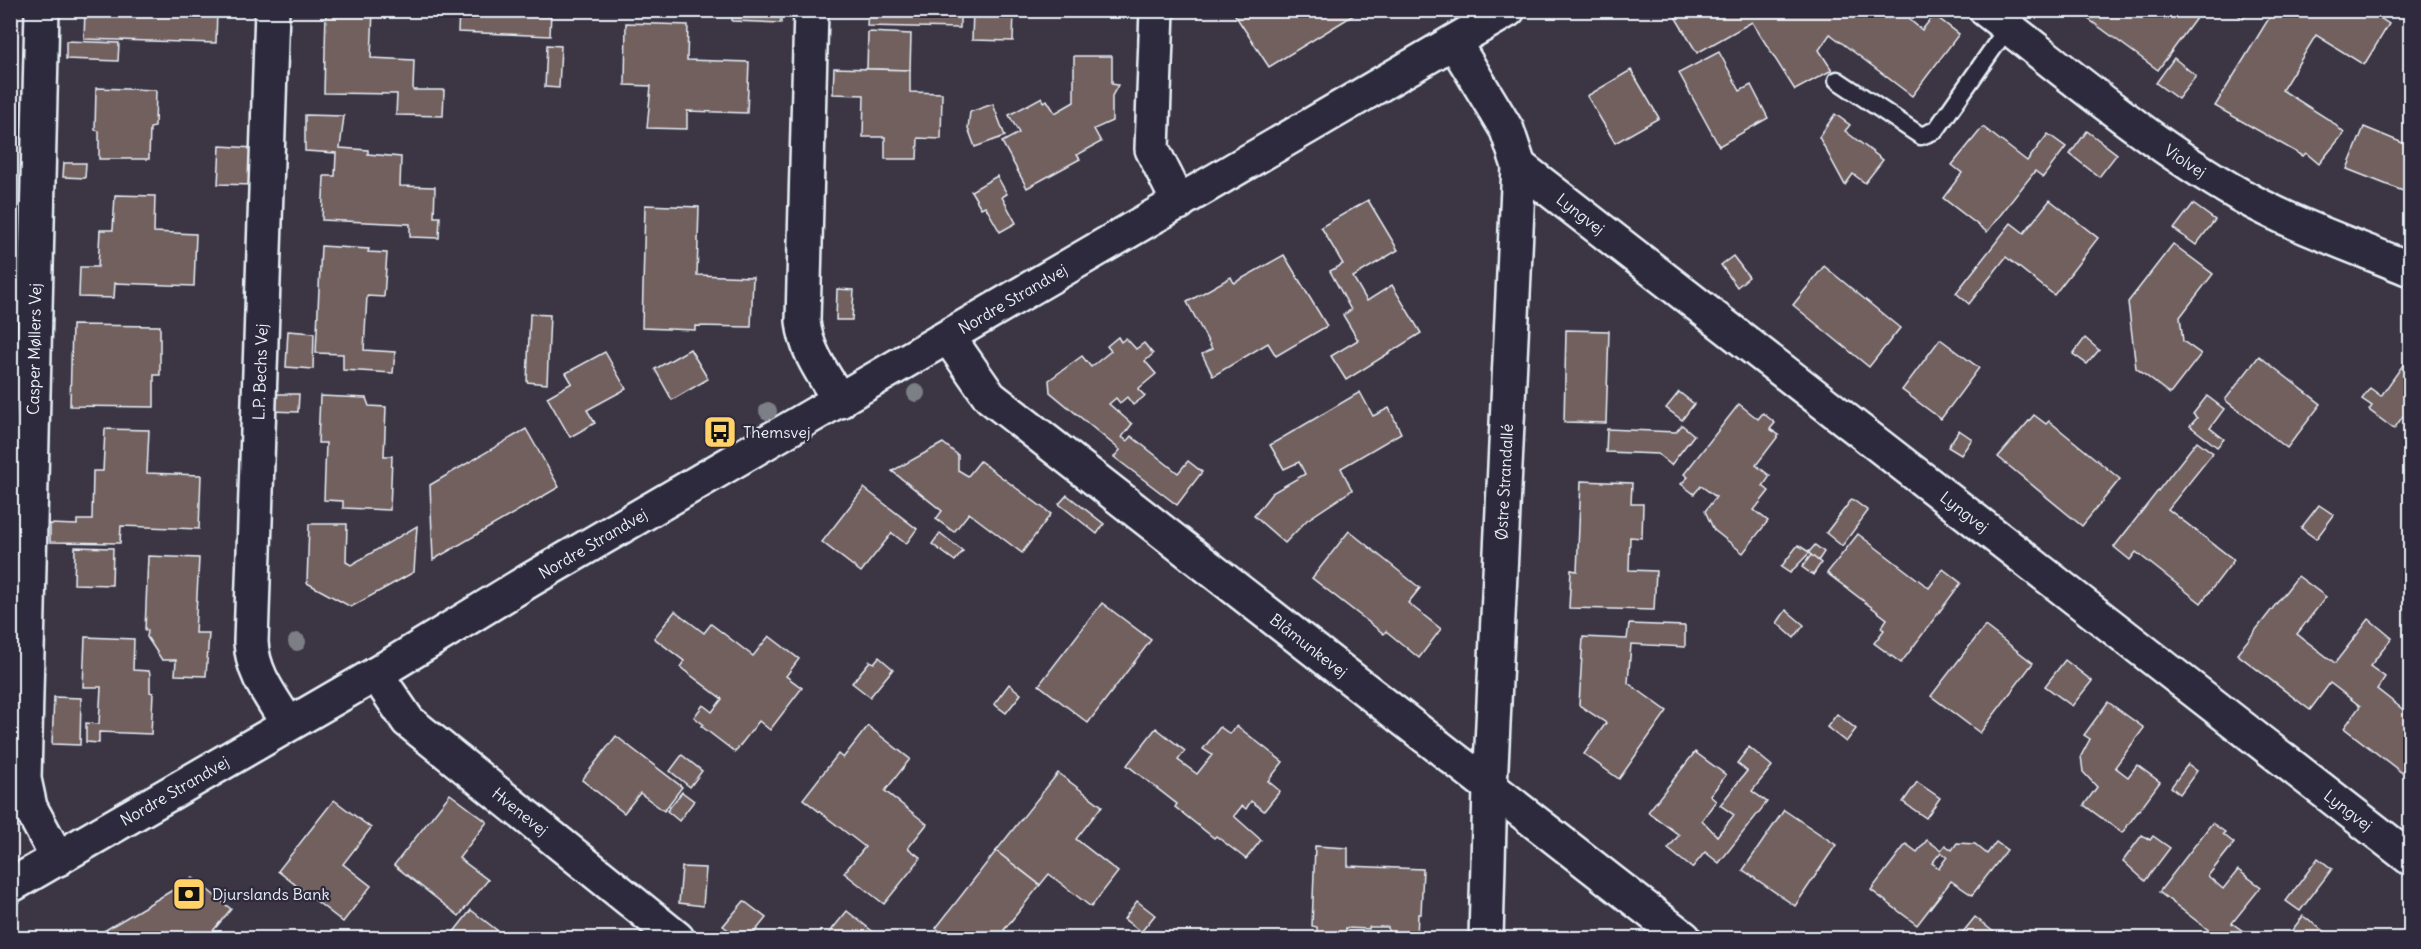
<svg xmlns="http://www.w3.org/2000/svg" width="2421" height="949" font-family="Delius,sans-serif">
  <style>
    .building { fill: #72605f; stroke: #e8f1f8; stroke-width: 1.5; fill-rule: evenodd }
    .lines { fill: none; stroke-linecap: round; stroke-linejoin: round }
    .service-casing { stroke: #e8f1f8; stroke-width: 21 }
    .minor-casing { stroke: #e8f1f8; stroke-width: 38 }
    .tertiary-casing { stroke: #e8f1f8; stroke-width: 38 }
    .service { stroke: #2f2a3d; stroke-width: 16 }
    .minor { stroke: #2f2a3d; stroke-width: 33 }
    .tertiary { stroke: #2f2a3d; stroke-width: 33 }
    .tree { fill: #7b7f85 }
    .labels { text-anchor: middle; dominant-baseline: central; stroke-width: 4.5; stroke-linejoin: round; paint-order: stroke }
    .street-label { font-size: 16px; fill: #e8f1f8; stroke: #2f2a3d }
    .poi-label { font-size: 16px; fill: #e8f1f8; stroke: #2f2a3d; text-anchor: start }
  </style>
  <rect width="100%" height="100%" fill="#3c3544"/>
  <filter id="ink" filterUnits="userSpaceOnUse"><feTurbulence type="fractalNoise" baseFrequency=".0167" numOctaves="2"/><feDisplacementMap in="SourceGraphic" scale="12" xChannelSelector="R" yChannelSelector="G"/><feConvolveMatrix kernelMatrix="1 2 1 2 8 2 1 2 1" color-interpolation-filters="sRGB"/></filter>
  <g filter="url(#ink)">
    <g class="building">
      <polygon points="85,10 217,10 216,43 84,39"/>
      <polygon points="326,10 373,10 371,58 414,60 413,90 444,90 443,116 396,115 397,94 324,93"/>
      <polygon points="459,10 551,10 550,36 458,32"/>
      <polygon points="732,10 781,10 781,23 732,21"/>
      <polygon points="868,10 960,10 960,28 867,26"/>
      <polygon points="973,10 1014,10 1013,41 972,40"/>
      <polygon points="1020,10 1075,10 1074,16 1020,15"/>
      <polygon points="1243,10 1362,10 1269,67 1235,15"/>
      <polygon points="1671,10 1917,10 1910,20 1922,30 1934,15 1959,34 1912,96 1830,34 1819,50 1832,70 1795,90 1752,22 1697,53"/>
      <polygon points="2076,10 2202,10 2158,70"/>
      <polygon points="2232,10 2249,10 2243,19"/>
      <polygon points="2274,10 2286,10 2299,18 2304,10 2368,10 2389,24 2364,65 2316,35 2282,90 2331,121 2344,133 2319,164 2306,153 2303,156 2215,106"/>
      <polygon points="626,23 688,25 687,60 749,62 747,113 687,111 687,129 647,128 651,86 625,85"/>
      <polygon points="868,32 911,34 910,70 867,69"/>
      <polygon points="66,41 119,43 118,61 66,59"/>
      <polygon points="547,45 561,46 559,88 545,87"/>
      <polygon points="1719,52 1740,91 1751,85 1768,118 1719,146 1679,73"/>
      <polygon points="1074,56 1112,56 1112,84 1118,85 1112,96 1112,121 1094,129 1101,142 1077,155 1080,159 1027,188 1002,142 1019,133 1009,115 1042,97 1044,102 1047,100 1055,113 1074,102"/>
      <polygon points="2174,58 2196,76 2178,99 2156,83"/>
      <polygon points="834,68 910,70 910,92 942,93 941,139 918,138 917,159 885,159 885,137 863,137 864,95 833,94"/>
      <polygon points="1631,70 1659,118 1615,143 1587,96"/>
      <polygon points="96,88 156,90 155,127 150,128 149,159 99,159 99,131 95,130"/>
      <polygon points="993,104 1005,136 975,147 968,128 970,112"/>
      <polygon points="1835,114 1850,125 1845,131 1883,160 1865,183 1853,174 1845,185 1819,137"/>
      <polygon points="305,115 344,116 340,148 368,150 368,154 401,157 400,186 435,187 434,217 440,217 439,238 410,237 410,224 322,220 324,176 335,176 336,153 305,151"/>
      <polygon points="1983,127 2027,161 2048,134 2066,147 2043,177 2035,171 1987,232 1943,198 1962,173 1952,165"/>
      <polygon points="2364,127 2410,146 2410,187 2408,193 2347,169"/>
      <polygon points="2087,131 2117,154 2099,177 2070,154"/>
      <polygon points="220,146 254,148 253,185 218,184"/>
      <polygon points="64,163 86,163 85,178 63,177"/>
      <polygon points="997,176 1007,194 1002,197 1016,223 1000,232 985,206 981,208 971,191"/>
      <polygon points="115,195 155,196 154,232 196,234 194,286 115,283 114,298 79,297 80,267 98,267 100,230 113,230"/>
      <polygon points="1368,200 1398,250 1353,277 1367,301 1392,285 1421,333 1346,380 1331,356 1358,340 1343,315 1351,310 1330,271 1343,264 1321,227"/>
      <polygon points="2050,200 2098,238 2054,295 2006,257 1969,304 1956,293 2011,223 2024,233"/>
      <polygon points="2193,204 2215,220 2196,245 2174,229"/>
      <polygon points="645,205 699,207 697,275 753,277 751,327 695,326 695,330 642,328"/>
      <polygon points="2173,244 2213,274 2180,317 2183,341 2201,354 2170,394 2136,368 2128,302"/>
      <polygon points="321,246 369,249 368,252 387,253 384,297 367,296 364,350 395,352 393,373 343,370 343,354 316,353"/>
      <polygon points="1284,255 1327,326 1276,356 1268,343 1213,376 1202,354 1212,349 1187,302 1231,277 1234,283"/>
      <polygon points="1733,256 1749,277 1737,287 1721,265"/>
      <polygon points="1824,266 1900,328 1869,367 1793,305"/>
      <polygon points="837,289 854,290 852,320 836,320"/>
      <polygon points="530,314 550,315 547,384 527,382"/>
      <polygon points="72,325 160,326 160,375 154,375 154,407 70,406"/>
      <polygon points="1566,330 1609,331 1606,423 1564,422"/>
      <polygon points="288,331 314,333 313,369 286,367"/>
      <polygon points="1118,337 1121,342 1126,338 1136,349 1144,343 1153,354 1145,361 1156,374 1138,389 1145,396 1133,405 1127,397 1120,403 1116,398 1109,404 1132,424 1122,437 1127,441 1131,436 1178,473 1188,461 1202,472 1177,505 1114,457 1120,450 1050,392 1049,380 1082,356 1091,367 1111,351 1107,346"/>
      <polygon points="2085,338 2099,350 2087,364 2073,354"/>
      <polygon points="1940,339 1979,368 1941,419 1902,390"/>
      <polygon points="690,349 708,379 672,400 655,369"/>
      <polygon points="605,352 626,389 587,410 595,423 570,437 547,397 572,383 566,373"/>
      <polygon points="2410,355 2410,406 2394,429 2369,410 2372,406 2362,399 2370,388 2381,396"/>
      <polygon points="2259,356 2321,404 2287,448 2225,400"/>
      <polygon points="1360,392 1373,416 1389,408 1401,433 1341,468 1352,490 1307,520 1285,543 1254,516 1272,493 1305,474 1299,462 1284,469 1270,445"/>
      <polygon points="1679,392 1694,404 1682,420 1666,408"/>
      <polygon points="270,394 299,394 298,412 270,411"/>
      <polygon points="320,396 366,398 369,406 386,407 384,456 392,456 390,510 343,508 343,501 324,500 326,443 318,443"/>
      <polygon points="2207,396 2224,409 2210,428 2224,439 2217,447 2190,426 2197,418 2193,414"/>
      <polygon points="1739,404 1758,419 1763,413 1775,423 1770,429 1779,435 1756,465 1770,476 1763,486 1769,491 1754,510 1768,521 1743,553 1714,530 1705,511 1716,497 1701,486 1694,494 1681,484 1688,477 1684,474"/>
      <polygon points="2034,415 2046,424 2049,421 2120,479 2082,526 1998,457"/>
      <polygon points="1682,425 1694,435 1671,465 1658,454 1606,452 1607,429 1676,432"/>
      <polygon points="105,429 149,430 147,473 201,475 199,529 121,526 120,543 50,542 50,524 77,525 77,520 92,520 93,471 103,471"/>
      <polygon points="526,429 559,487 433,560 430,485"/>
      <polygon points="1959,430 1972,439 1961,455 1948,447"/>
      <polygon points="2197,441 2213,453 2168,509 2234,560 2201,603 2136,552 2130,560 2114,547"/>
      <polygon points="943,443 958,455 958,470 968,476 980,461 1051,514 1022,553 969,513 954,532 936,519 942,511 892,471"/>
      <polygon points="1581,481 1632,483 1631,504 1643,504 1642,538 1630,537 1629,570 1656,571 1654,610 1569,608 1571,570 1577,571"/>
      <polygon points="864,488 917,529 906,544 892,533 861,572 822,542"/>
      <polygon points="1067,495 1104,524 1097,534 1059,504"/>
      <polygon points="1852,499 1868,511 1842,546 1826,533"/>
      <polygon points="2319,505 2334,515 2316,539 2301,528"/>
      <polygon points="309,524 347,524 346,562 351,565 417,526 414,572 351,607 307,583"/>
      <polygon points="1349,531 1420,588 1408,603 1441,629 1419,658 1386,631 1384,634 1312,578"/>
      <polygon points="940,533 963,551 955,561 932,544"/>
      <polygon points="1858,534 1929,588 1943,569 1961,583 1901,663 1874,643 1884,630 1881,628 1887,619 1827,573"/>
      <polygon points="1798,545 1809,552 1815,545 1824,552 1818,561 1809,553 1790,573 1781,567"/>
      <polygon points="75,547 113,548 112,585 74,584"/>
      <polygon points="1811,555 1821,563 1813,575 1802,567"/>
      <polygon points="148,556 199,558 195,633 209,633 206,676 175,675 176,660 162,660 147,637 148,630 145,630"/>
      <polygon points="2298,576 2326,597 2297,634 2335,663 2369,619 2392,638 2370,666 2385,677 2377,689 2410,715 2410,779 2344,728 2360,706 2330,683 2310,710 2237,654"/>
      <polygon points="1102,603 1151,640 1088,723 1039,685"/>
      <polygon points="1786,610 1804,625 1794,638 1777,623"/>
      <polygon points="675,611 704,633 711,624 753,656 769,636 799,659 786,676 802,688 770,730 759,721 735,752 701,726 703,724 694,717 703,705 712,712 722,699 680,667 684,661 654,638"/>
      <polygon points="1629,624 1685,626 1685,647 1631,644 1628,683 1667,711 1619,779 1584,754 1606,723 1579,705 1583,637 1627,639"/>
      <polygon points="1985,626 2033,663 1980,733 1931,696"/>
      <polygon points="85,637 134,639 133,670 149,671 150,674 150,692 153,693 151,734 99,732 99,743 86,742 86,723 99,724 101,687 83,687"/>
      <polygon points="879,657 893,669 870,697 852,683 870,661 874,663"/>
      <polygon points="2065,660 2092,681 2072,706 2045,686"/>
      <polygon points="1009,684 1021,694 1006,713 994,704"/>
      <polygon points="54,697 81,698 80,745 52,744"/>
      <polygon points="2108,702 2144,728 2115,767 2128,777 2137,765 2160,782 2122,833 2084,805 2097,787 2083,772 2081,756 2090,739 2084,735"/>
      <polygon points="1837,714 1856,729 1846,742 1827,727"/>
      <polygon points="868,726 910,759 885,791 927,824 908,848 921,858 884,904 844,873 865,847 803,799 838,754 843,758"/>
      <polygon points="1237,726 1283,762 1268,781 1280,791 1264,811 1251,801 1246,809 1242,806 1234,816 1261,840 1246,859 1216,836 1214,838 1175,807 1177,804 1127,765 1156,728 1185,751 1178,760 1197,774 1212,755 1203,749 1220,727 1230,734"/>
      <polygon points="616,736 682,787 664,811 640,793 624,813 582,780"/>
      <polygon points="1749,747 1772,766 1752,791 1767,802 1719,863 1705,852 1692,868 1668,849 1679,835 1648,812 1695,752 1726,775 1710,796 1716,801 1702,820 1717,836 1734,815 1720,805 1747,771 1737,763"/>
      <polygon points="682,755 702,771 690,787 670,771"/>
      <polygon points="2188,764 2197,771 2180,794 2171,787"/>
      <polygon points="1058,773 1102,806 1076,839 1118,872 1091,907 1049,874 1040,885 996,851"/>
      <polygon points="1917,782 1940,798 1926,818 1903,802"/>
      <polygon points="682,792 694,801 679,821 667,811"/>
      <polygon points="450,794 487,822 459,858 488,880 459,916 394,865"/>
      <polygon points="334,800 371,828 343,864 371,886 343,922 278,871"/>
      <polygon points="1784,810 1836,845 1795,906 1743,870"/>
      <polygon points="2212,823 2225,832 2223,834 2234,843 2208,876 2223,889 2238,870 2261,887 2232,923 2250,936 2248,938 2212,938 2215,935 2159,892"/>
      <polygon points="2142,835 2150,840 2153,836 2170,848 2145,881 2123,861"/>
      <path d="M1927,840L1941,850L1945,845L1952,850L1957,843L1975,844L1987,854L1996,842L2007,850L1972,895L1951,881L1917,925L1871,890L1906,844L1917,852ZM1941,852L1947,857L1939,868L1932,863Z"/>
      <polygon points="1315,846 1348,848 1348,866 1423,869 1421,914 1418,914 1417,936 1388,935 1388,927 1369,927 1369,929 1346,928 1345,938 1317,938 1317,927 1312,926"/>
      <polygon points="996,851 1040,885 1004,930 1014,938 949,938 936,928"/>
      <polygon points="2318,858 2332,869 2300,911 2286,901"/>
      <polygon points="682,867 706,868 703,906 679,903"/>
      <polygon points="193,878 231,909 207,938 92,938"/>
      <polygon points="744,901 766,918 750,938 739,938 723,926"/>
      <polygon points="1137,901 1155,915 1141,932 1124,919"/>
      <polygon points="471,910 507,938 449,938"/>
      <polygon points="847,911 881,938 825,938"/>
      <polygon points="2303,916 2333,938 2286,938"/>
      <polygon points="1975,917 2001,938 1958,938"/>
    </g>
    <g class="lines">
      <defs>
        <polyline id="service" points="1837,80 1921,136 1936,130 2008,27"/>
        <g id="minor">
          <polyline points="42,10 24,779 30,807 58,859"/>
          <path d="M272,10L251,642C253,675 271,696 288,724"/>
          <path d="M811,10L803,321C806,352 824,375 840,401"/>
          <polyline points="1157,10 1152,149 1179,203"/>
          <path id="s1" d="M1986,10C2069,74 2149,143 2240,195C2293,225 2354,246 2410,269"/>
          <polyline points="1454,42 1507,130 1519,166 1490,788 1486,938"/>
          <path id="s2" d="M1519,166L2410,858"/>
          <path id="s3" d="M949,338L990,397L1684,938"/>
          <path id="s4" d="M376,674L408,721L677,938"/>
        </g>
        <g id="tertiary">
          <path id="s5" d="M10,886L376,674L530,580L1508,10"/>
        </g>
      </defs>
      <use href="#service" class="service-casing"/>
      <use href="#minor" class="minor-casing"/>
      <use href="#tertiary" class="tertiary-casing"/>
      <use href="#service" class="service"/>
      <use href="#minor" class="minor"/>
      <use href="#tertiary" class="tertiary"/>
    </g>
    <g class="tree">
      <circle cx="916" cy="393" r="9"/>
      <circle cx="768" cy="411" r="9"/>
      <circle cx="297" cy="642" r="9"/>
    </g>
  </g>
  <defs>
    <symbol id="bus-square" viewBox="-11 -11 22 22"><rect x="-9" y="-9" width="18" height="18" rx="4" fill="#ffd166" stroke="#2f2a3d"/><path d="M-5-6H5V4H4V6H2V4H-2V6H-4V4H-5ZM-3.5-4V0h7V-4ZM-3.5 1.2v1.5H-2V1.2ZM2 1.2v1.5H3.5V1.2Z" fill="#111"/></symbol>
    <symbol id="bank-square" viewBox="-11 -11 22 22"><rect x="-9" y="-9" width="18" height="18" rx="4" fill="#ffd166" stroke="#2f2a3d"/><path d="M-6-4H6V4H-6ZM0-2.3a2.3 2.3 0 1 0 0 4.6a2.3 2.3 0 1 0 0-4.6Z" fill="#111"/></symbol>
  </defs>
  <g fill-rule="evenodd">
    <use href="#bus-square" x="701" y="413" width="38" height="38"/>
    <use href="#bank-square" x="170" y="875" width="38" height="38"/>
  </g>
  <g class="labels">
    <g class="street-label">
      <text stroke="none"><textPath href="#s1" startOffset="250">Violvej</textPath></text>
      <text stroke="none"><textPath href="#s2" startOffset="78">Lyngvej</textPath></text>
      <text stroke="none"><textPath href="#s5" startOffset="1162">Nordre Strandvej</textPath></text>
      <text transform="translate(34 349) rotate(-89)">Casper Møllers Vej</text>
      <text transform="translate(260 372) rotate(-88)">L.P. Bechs Vej</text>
      <text transform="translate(1504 482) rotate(-87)">Østre Strandallé</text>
      <text stroke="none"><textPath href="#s2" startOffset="564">Lyngvej</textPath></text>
      <text stroke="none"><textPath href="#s5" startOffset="676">Nordre Strandvej</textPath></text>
      <text stroke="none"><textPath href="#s3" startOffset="476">Blåmunkevej</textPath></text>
      <text stroke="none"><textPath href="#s5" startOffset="190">Nordre Strandvej</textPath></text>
      <text stroke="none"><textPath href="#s2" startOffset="1050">Lyngvej</textPath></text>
      <text stroke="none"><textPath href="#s4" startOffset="201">Hvenevej</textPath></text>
    </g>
    <g class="poi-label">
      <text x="743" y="432">Themsvej</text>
      <text x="212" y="894">Djurslands Bank</text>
    </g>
  </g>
  <rect width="2421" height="949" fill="none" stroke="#2f2a3d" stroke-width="36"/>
  <rect x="18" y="18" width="2385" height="913" fill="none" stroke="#e8f1f8" stroke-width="2" filter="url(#ink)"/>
</svg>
